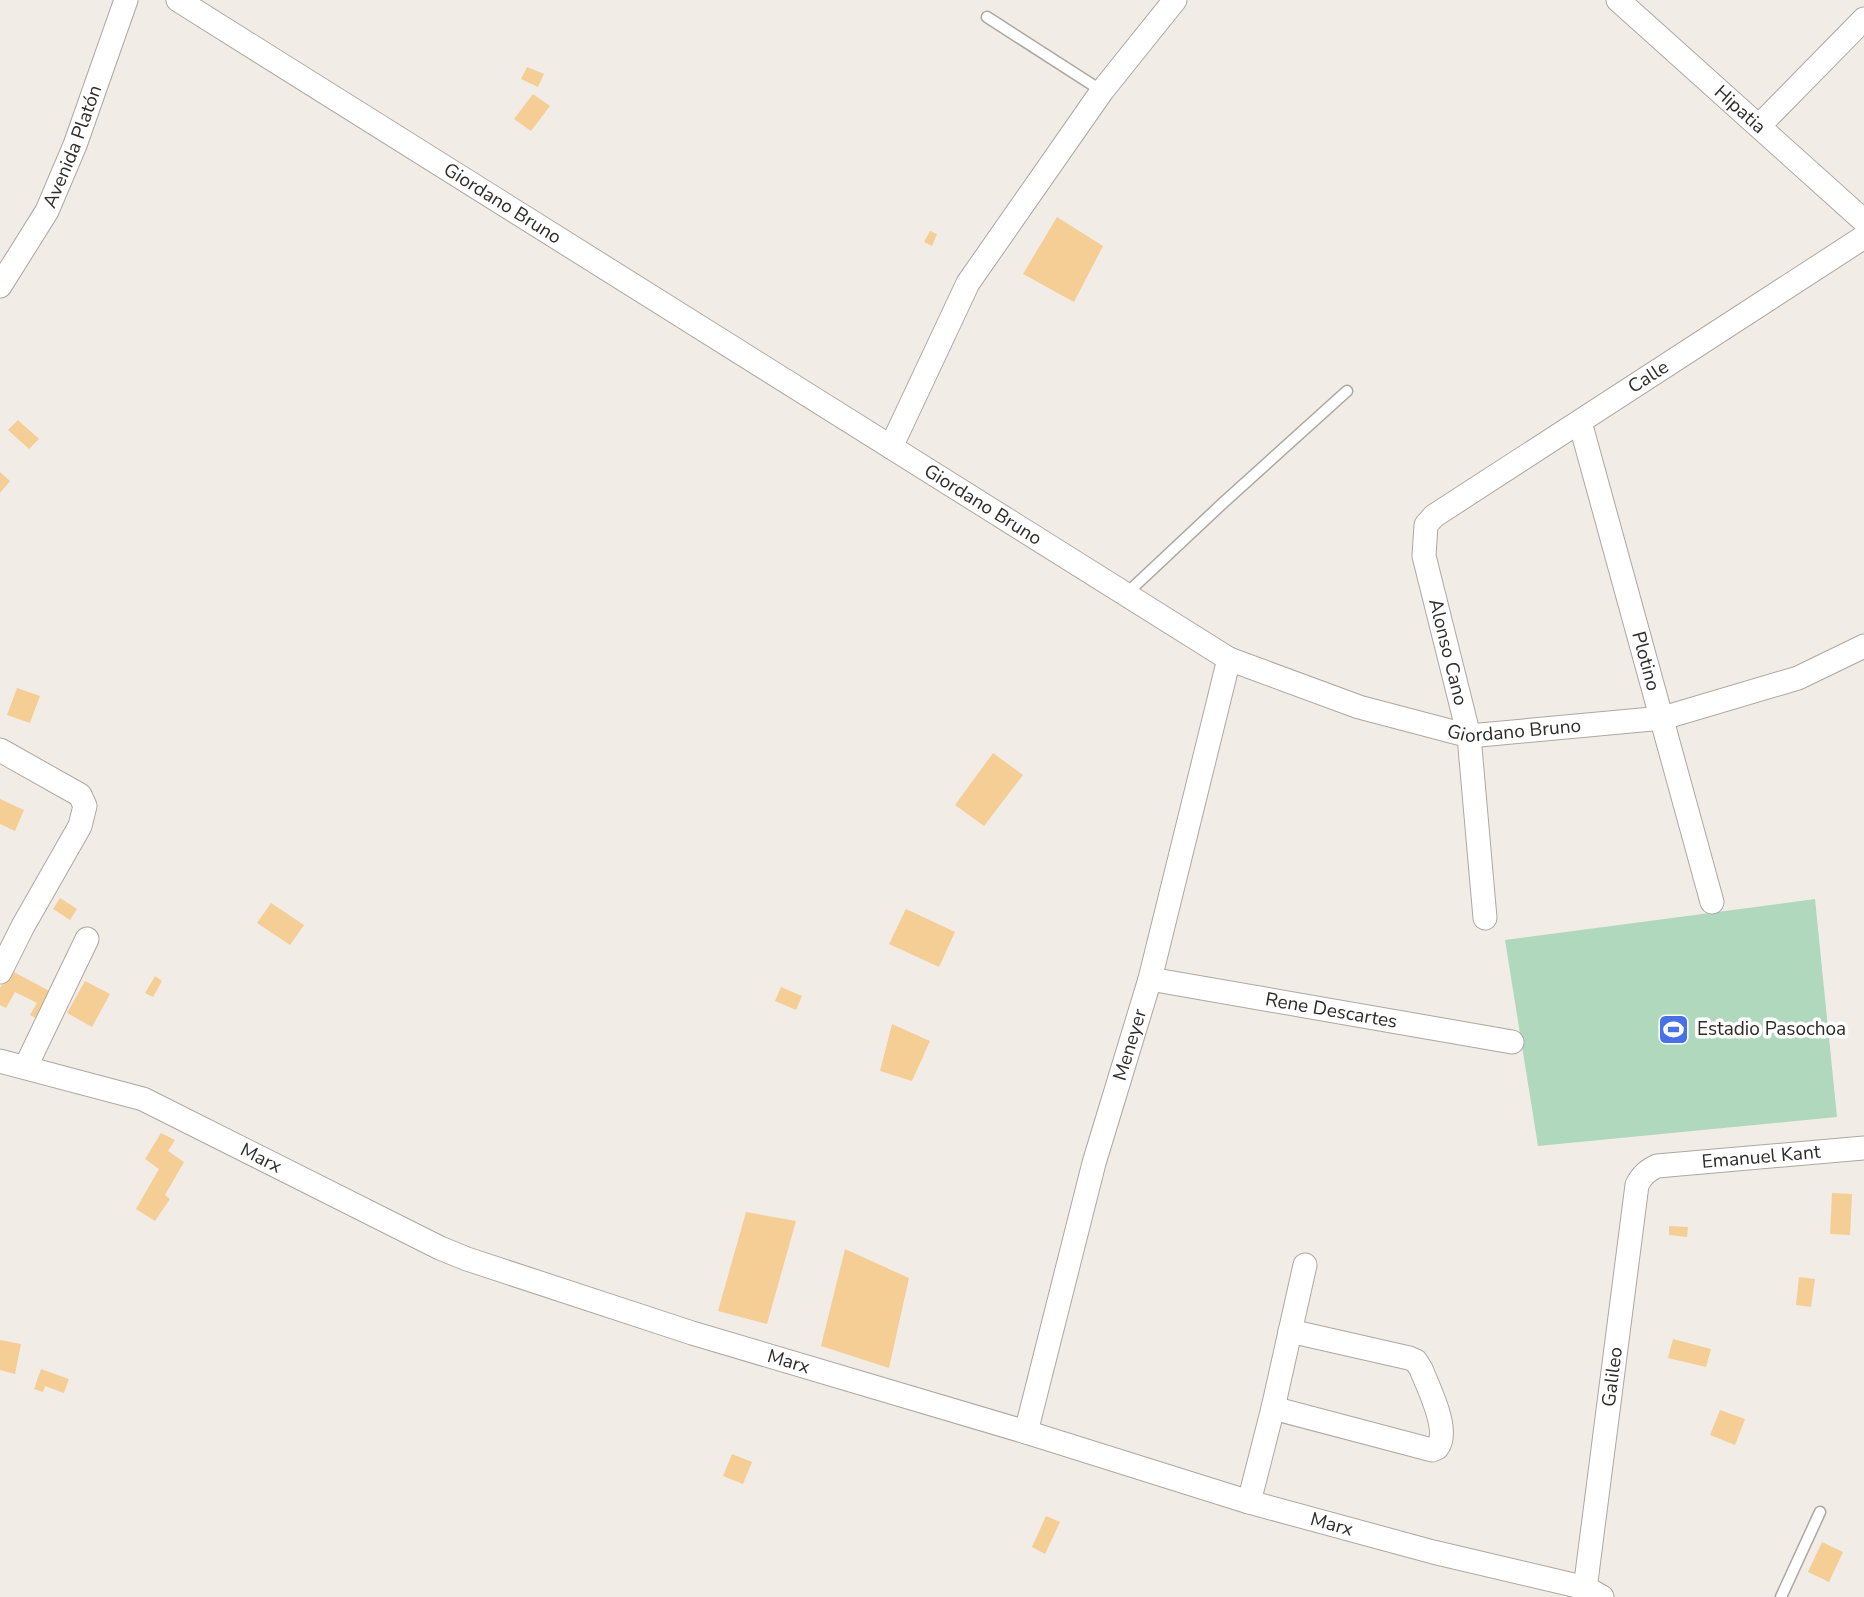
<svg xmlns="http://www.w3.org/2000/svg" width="1864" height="1597" font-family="'Nunito Sans',sans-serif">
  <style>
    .green { fill: #afd8bd }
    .building { fill: #f4ce94 }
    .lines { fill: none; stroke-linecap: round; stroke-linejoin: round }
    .service-casing { stroke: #ada7a2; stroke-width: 13 }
    .minor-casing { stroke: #ada7a2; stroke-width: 25 }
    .service { stroke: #fff; stroke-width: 10 }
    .minor { stroke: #fff; stroke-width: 23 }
    .labels { text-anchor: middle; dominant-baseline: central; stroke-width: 7; stroke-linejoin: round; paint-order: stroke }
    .street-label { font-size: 19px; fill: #2e2c2a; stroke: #fff }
    .poi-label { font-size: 19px; fill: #2e2c2a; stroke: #fff; text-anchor: start }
  </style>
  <rect width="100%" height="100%" fill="#f2ece7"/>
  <polygon class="green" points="1815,899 1837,1117 1538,1146 1505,940"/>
  <g class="building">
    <polygon points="527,67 544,74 538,87 521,79"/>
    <polygon points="533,94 550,106 531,131 514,119"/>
    <polygon points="1057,217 1103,246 1074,302 1023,274"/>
    <polygon points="930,231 937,234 932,246 924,242"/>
    <polygon points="18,420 39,439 29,449 8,430"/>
    <polygon points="0,472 10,481 0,493"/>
    <polygon points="17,688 40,696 30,723 7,715"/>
    <polygon points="993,753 1023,775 984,826 955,805"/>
    <polygon points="0,799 24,810 15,831 0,824"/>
    <polygon points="60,898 77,909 70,920 53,909"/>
    <polygon points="271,903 304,925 290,945 257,923"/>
    <polygon points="906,909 955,932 939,967 889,944"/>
    <polygon points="10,970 55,994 41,1021 30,1015 37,1003 15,992 6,1008 0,1005 0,988"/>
    <polygon points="155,976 162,981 153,997 145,993"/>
    <polygon points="85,981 110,994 92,1027 67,1013"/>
    <polygon points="781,987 802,996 796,1010 775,1001"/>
    <polygon points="892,1024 930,1041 912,1081 880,1071"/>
    <polygon points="161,1133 175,1140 168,1151 184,1162 165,1195 170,1199 155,1221 136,1209 159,1169 145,1159"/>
    <polygon points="1832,1193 1852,1194 1850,1235 1830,1234"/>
    <polygon points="746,1212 796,1221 767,1324 718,1311"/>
    <polygon points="1669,1226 1688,1227 1687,1237 1669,1235"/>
    <polygon points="845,1249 909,1278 889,1368 821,1346"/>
    <polygon points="1799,1277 1815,1279 1811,1307 1796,1305"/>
    <polygon points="1673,1339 1711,1349 1706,1367 1668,1358"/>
    <polygon points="0,1340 21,1344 15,1374 0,1370"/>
    <polygon points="41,1369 69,1379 64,1393 45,1386 43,1392 34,1389"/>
    <polygon points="1720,1410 1745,1419 1735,1445 1710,1435"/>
    <polygon points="732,1454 752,1462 743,1484 723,1476"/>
    <polygon points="1046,1516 1060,1522 1045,1554 1032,1547"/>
    <polygon points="1822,1542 1843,1552 1829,1582 1808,1572"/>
  </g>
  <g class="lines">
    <defs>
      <g id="service">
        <polyline points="987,17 1102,91"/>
        <polyline points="1126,594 1223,503 1347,391"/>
        <polyline points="1781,1597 1820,1512"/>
      </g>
      <g id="minor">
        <path id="s1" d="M178,0L1229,659L1359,707L1469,736L1663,718L1798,678L1864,646"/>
        <path id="s2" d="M1618,0L1864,221"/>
        <polyline points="1759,126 1864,19"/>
        <path id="s3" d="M0,286L47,211L75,145L126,0"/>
        <path id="s4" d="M1580,422L1712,902"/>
        <polyline points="891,447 968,283 1102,91 1175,0"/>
        <polyline points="0,750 80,795 85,806 80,826 23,926 0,972"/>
        <path id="s5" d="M1485,918L1469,736L1424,556L1426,525L1434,516L1864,237"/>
        <path id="s6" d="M1150,979L1512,1042"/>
        <path id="s7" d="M0,1061L143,1099L440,1248L467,1259L692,1333L1026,1432L1249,1502L1433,1552L1586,1588L1602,1597"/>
        <polyline points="26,1066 87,939"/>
        <path d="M1273,1408L1432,1450L1437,1448C1451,1431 1428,1387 1421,1369L1416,1361L1409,1358L1290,1331"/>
        <path id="s8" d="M1026,1432L1094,1163L1150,979L1229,659"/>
        <polyline points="1249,1502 1273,1408 1305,1265"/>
        <path id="s9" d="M1584,1597L1637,1185C1642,1175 1647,1171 1657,1166L1864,1148"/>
      </g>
    </defs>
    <use href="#service" class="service-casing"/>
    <use href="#minor" class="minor-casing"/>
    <use href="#service" class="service"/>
    <use href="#minor" class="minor"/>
  </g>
  <defs>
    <symbol id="stadium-square" viewBox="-11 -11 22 22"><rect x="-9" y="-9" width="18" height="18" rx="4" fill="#4771e4" stroke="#fff"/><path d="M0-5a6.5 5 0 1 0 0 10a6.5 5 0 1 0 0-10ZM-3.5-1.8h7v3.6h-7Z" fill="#fff"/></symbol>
  </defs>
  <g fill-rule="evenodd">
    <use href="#stadium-square" x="1656" y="1012" width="35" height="35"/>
  </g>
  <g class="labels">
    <g class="street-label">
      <text stroke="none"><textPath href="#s2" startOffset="164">Hipatia</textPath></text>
      <text stroke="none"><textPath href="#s3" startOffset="158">Avenida Platón</textPath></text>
      <text stroke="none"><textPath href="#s1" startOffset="383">Giordano Bruno</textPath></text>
      <text stroke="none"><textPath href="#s5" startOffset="667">Calle</textPath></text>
      <text stroke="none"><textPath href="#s1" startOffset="950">Giordano Bruno</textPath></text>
      <text transform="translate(1448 652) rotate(76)">Alonso Cano</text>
      <text stroke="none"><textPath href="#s4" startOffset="248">Plotino</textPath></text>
      <text stroke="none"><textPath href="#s1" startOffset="1538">Giordano Bruno</textPath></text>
      <text stroke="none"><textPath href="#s6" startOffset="184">Rene Descartes</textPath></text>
      <text stroke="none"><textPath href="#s8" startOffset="401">Meneyer</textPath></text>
      <text stroke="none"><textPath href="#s9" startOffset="548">Emanuel Kant</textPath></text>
      <text stroke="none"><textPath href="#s7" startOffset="280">Marx</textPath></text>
      <text stroke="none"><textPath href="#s7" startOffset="847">Marx</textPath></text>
      <text stroke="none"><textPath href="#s9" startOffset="222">Galileo</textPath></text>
      <text stroke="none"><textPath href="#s7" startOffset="1414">Marx</textPath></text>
    </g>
    <g class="poi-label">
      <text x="1697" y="1029">Estadio Pasochoa</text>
    </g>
  </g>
</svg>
